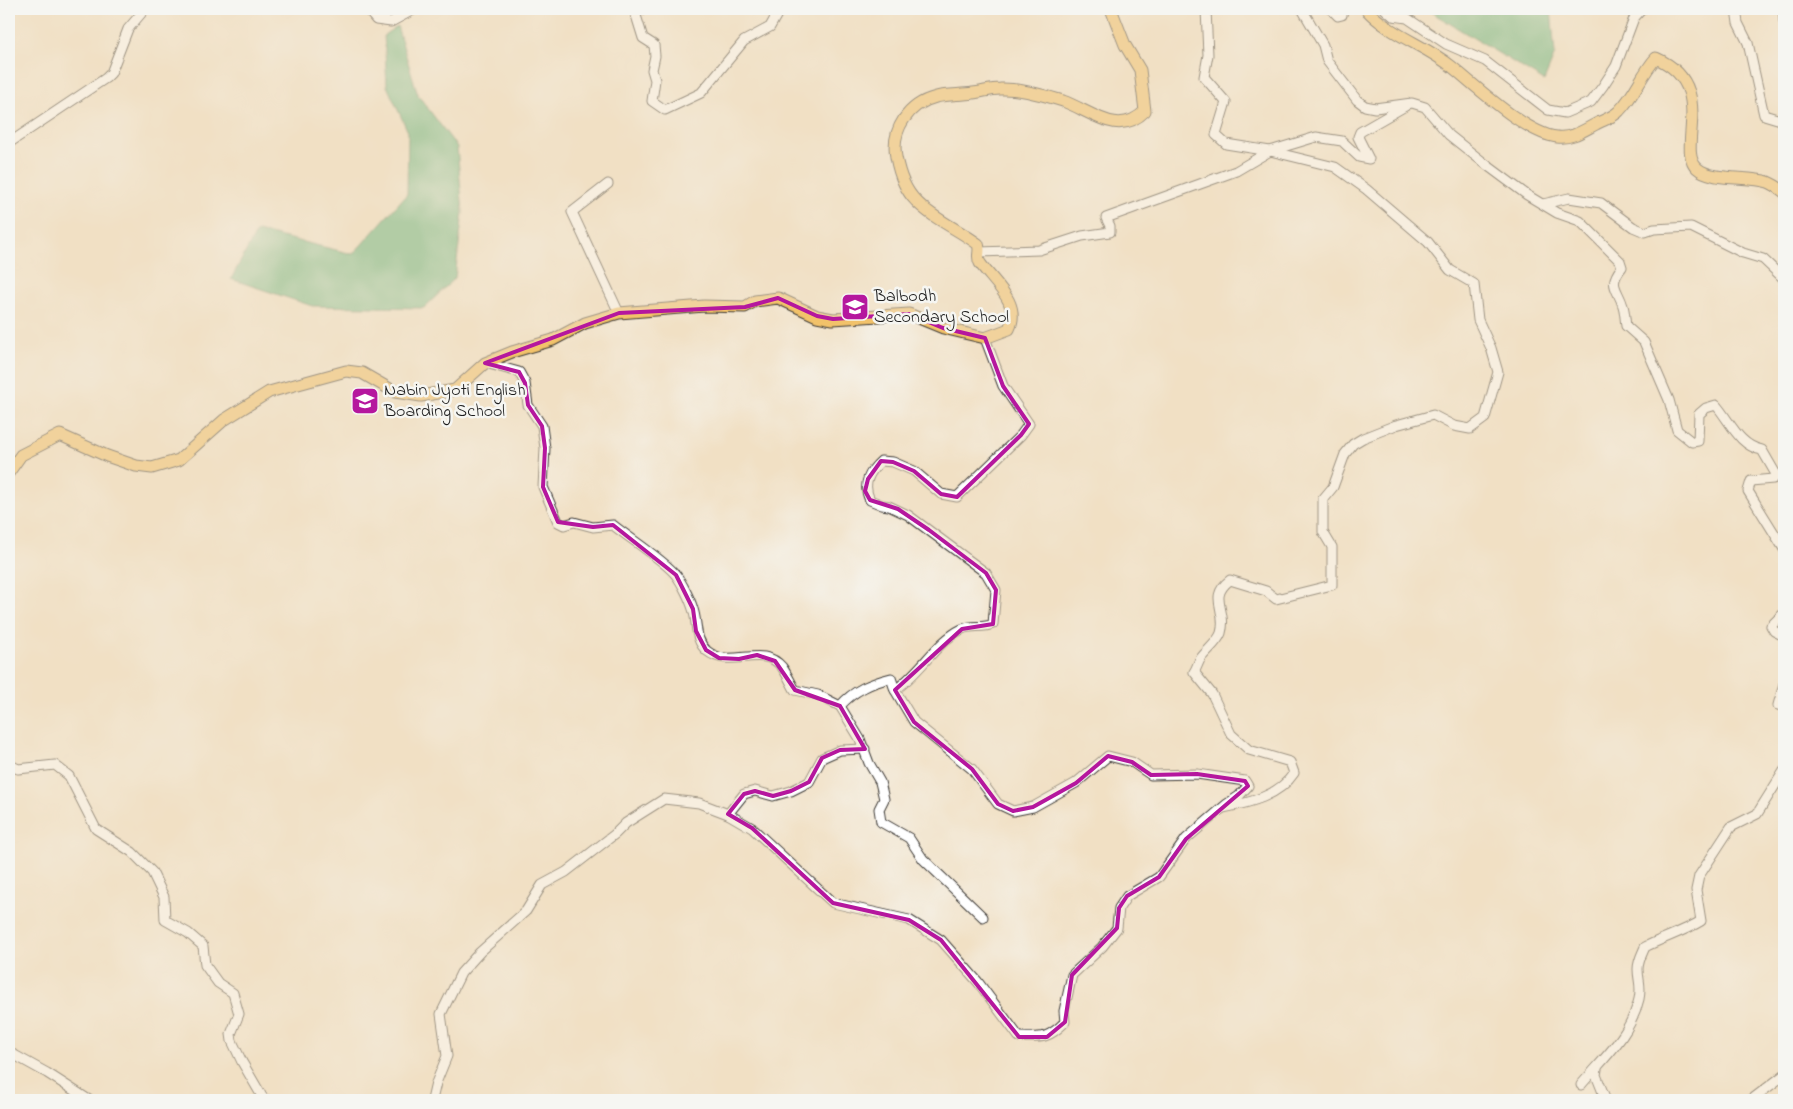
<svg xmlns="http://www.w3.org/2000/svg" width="1793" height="1109" font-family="'Indie Flower',sans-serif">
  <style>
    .forest { fill: #66b47f; stroke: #41684e }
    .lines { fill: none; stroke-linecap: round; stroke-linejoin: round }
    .minor-casing { stroke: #3c3935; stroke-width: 11 }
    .major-casing { stroke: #3c3935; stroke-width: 13 }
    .minor { stroke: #fff; stroke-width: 9 }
    .major { stroke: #f2c26a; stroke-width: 11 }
    .marked { fill: none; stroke: #b5179e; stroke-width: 4; stroke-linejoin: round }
    .labels { text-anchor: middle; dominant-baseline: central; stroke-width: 5; stroke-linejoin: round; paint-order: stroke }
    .poi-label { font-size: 18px; fill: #1c1c1c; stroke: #f6f6f2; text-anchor: start }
  </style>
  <rect width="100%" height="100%" fill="#f6f6f2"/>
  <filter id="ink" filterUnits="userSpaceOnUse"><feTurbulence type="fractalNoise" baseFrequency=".02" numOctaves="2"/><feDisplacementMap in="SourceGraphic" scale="10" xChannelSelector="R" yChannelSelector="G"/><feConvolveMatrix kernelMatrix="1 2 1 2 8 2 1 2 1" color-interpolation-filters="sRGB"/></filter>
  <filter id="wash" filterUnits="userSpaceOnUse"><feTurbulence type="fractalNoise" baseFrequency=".0096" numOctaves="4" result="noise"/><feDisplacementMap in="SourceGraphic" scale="20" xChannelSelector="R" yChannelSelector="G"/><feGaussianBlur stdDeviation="1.12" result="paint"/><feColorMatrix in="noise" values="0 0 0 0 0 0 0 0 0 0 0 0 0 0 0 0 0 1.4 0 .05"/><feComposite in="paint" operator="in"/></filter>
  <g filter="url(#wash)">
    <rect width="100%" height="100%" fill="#f1e0c4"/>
    <g class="forest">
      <polygon points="1426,9 1551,9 1555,54 1544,81"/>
      <polygon points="397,26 418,95 457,147 463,212 455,278 424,308 312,306 231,279 257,231 353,254 407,194 408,132 387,86 384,35"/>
    </g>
  </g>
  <g filter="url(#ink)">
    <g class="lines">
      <defs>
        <g id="minor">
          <polyline points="367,9 376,20 391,22 415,9"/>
          <polyline points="632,9 651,9"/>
          <polyline points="634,9 643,38 654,45 655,56 652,70 655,80 652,101 665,110 701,93 744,41 770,27 780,9"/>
          <path d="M1206,9L1208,55L1204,77L1226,102L1216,135L1226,144L1270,151L1335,167L1366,189L1428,242L1450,270L1474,284L1478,320L1491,348L1498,372L1485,418L1470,429L1454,426L1433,415L1396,425L1363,438L1353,444L1345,454L1333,487L1323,499V532L1332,547V585L1276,599L1266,591L1230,580C1207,598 1228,609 1221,633C1218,642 1207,650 1201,658C1198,662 1197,668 1194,672L1212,694L1231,734L1249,750L1290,762L1294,773C1279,796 1249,803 1223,808"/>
          <path d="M1302,9L1323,45L1327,61L1357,100L1365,106L1375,108L1412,103L1425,107L1449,135L1488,166L1527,195L1557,213L1580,221L1620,261L1622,267C1607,286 1618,288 1623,306C1625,312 1625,320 1626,326L1644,342L1669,400L1677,430L1692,442L1698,441L1699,414L1706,408L1716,405C1730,421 1739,446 1762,450L1777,476L1773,479L1751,481L1748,491L1784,549"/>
          <polyline points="1331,9 1338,16 1342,15 1343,9"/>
          <polyline points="1385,9 1393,16 1407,18 1446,44 1485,61 1548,110 1565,113 1591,102 1603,86 1616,66 1634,18 1642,9"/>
          <polyline points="1736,9 1738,23 1748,43 1764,115 1784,121"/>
          <polyline points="1783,9 1784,22"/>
          <polyline points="9,143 106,78 111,73 128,29 145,9"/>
          <polyline points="608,184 572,212 619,313"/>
          <polyline points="1543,204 1569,198 1601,203 1633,227 1645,232 1654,229 1691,227 1743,253 1763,259 1784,279"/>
          <polyline points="979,252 1039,250 1082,236 1110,232 1110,226 1106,218 1236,171 1270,151 1316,137 1342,141 1359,157 1369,159 1358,137 1360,132 1407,105"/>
          <path d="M485,363L519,372L525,383L528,405L542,426L545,448L543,487L558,522L564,525L574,522L593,527L613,525C629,538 664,560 676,575C682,583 690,599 693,609C698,623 694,640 707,651C731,670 762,643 782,667C787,674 791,683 795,690L818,695L840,706C854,690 871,683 891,678L895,690"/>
          <polyline points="1784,613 1771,626 1774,631 1780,634 1784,630"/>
          <polyline points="1784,684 1778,705 1784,707"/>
          <polyline points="840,706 860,739 869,763 880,782 884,799 879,809 881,822 909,838 923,859 983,917"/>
          <polyline points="9,764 18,769 55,765 69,776 96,829 132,852 152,872 164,897 165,920 188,933 203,946 205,965 218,983 233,993 239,1014 231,1034 232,1041 242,1062 263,1098 267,1100"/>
          <polyline points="728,814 744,794 755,791 773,796 791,791 809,782 822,758 840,750 865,749"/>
          <polyline points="9,1052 47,1073 89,1100"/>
          <polyline points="1597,1069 1596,1075 1606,1100"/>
          <path d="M1581,1085C1603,1059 1631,1035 1639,999C1642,985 1638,981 1638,969C1638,961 1642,954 1645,947C1664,937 1683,932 1701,921L1696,890L1699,876L1731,827L1757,814L1784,771"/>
          <path d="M432,1100L436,1083L447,1056L441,1014L461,973L480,952L526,911L542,885L566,872L615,834L626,823L664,799L699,803L728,814L752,828L833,903L909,920L941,940L978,982L1019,1037C1042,1038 1048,1039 1065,1022L1064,1011L1072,975L1102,947L1117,928L1119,908L1127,896L1159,877L1186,839L1227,804L1239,796L1248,786L1245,781L1197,774L1151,775L1132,762L1108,756L1076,783L1033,807L1013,811L998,804L972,769L914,722L895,690C919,674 937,641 962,629C973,624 982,629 993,624L996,590L986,573L908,515L889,506L882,505L870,500C862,484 869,472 881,461L893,462L914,471L941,494L957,497L1021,435L1029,424L1003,386L985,338"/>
          <polyline points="1751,1100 1784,1075"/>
        </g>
        <g id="major">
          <path d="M1366,9C1391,36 1423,44 1451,66C1476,86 1526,134 1557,137C1572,139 1584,130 1596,124C1603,120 1614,117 1619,111C1635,95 1641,75 1656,58C1719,86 1675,148 1697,168C1711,181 1748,176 1768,182C1773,184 1779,188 1784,192"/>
          <path d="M9,472L21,455L60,435L107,456L136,466L152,468L179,460L224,420L269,392L346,371L362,373L395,392L421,396L455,390L485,363L512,352L553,340L585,323L619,313L704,306L745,307L755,301L778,298L817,316L833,319L909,314L943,328L985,338L1009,329C1022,303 993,282 980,263C976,257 981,251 978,244C958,229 933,219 916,201C904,189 899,173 896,157C891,130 908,104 936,97C948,94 961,95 973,93C982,92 991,89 1000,89C1019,88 1044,95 1063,101C1091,111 1118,138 1145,111L1140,70L1125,45L1111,9"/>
        </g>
      </defs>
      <use href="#minor" class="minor-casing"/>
      <use href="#major" class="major-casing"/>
      <use href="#minor" class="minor"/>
      <use href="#major" class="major"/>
    </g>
  </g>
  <path d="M0 0H1793V1109H0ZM778,298L817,316L833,319L909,314L943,328L985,338L1003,386L1029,424L1021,435L957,497L941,494L914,471L893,462L881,461L868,479L865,491L870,500L898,509L929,530L986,573L996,590L993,624L962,629L895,690L914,722L972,769L998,804L1013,811L1033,807L1076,783L1108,756L1132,762L1151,775L1197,774L1245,781L1248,786L1186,839L1159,877L1127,896L1119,908L1117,928L1072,975L1065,1022L1047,1037H1019L941,940L909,920L833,903L752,828L728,814L744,794L755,791L773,796L791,791L809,782L822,758L840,750L865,749L840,706L795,690L775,661L757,655L739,659L719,658L706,650L696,631L693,609L676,575L613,525L593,527L558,522L543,487L545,448L542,426L528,405L525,383L519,372L485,363L619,313L745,307Z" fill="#f1e0c4" fill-opacity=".55" fill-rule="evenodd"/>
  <path class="marked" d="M778,298L817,316L833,319L909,314L943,328L985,338L1003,386L1029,424L1021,435L957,497L941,494L914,471L893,462L881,461L868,479L865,491L870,500L898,509L929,530L986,573L996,590L993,624L962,629L895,690L914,722L972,769L998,804L1013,811L1033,807L1076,783L1108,756L1132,762L1151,775L1197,774L1245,781L1248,786L1186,839L1159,877L1127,896L1119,908L1117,928L1072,975L1065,1022L1047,1037H1019L941,940L909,920L833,903L752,828L728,814L744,794L755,791L773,796L791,791L809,782L822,758L840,750L865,749L840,706L795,690L775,661L757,655L739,659L719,658L706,650L696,631L693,609L676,575L613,525L593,527L558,522L543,487L545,448L542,426L528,405L525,383L519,372L485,363L619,313L745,307Z"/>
  <defs>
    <symbol id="school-square" viewBox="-11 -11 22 22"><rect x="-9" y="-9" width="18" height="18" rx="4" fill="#b5179e" stroke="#f6f6f2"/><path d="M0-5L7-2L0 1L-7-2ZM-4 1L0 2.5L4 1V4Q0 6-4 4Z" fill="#fff"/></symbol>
  </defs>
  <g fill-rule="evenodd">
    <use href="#school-square" x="839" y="291" width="32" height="32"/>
    <use href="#school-square" x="349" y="385" width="32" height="32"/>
  </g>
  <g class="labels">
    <g class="poi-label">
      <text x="874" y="297">Balbodh<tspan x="874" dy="21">Secondary School</tspan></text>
      <text x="384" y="391">Nabin Jyoti English<tspan x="384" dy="21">Boarding School</tspan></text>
    </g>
  </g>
  <rect width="1793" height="1109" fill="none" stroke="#f6f6f2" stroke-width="30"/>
</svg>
